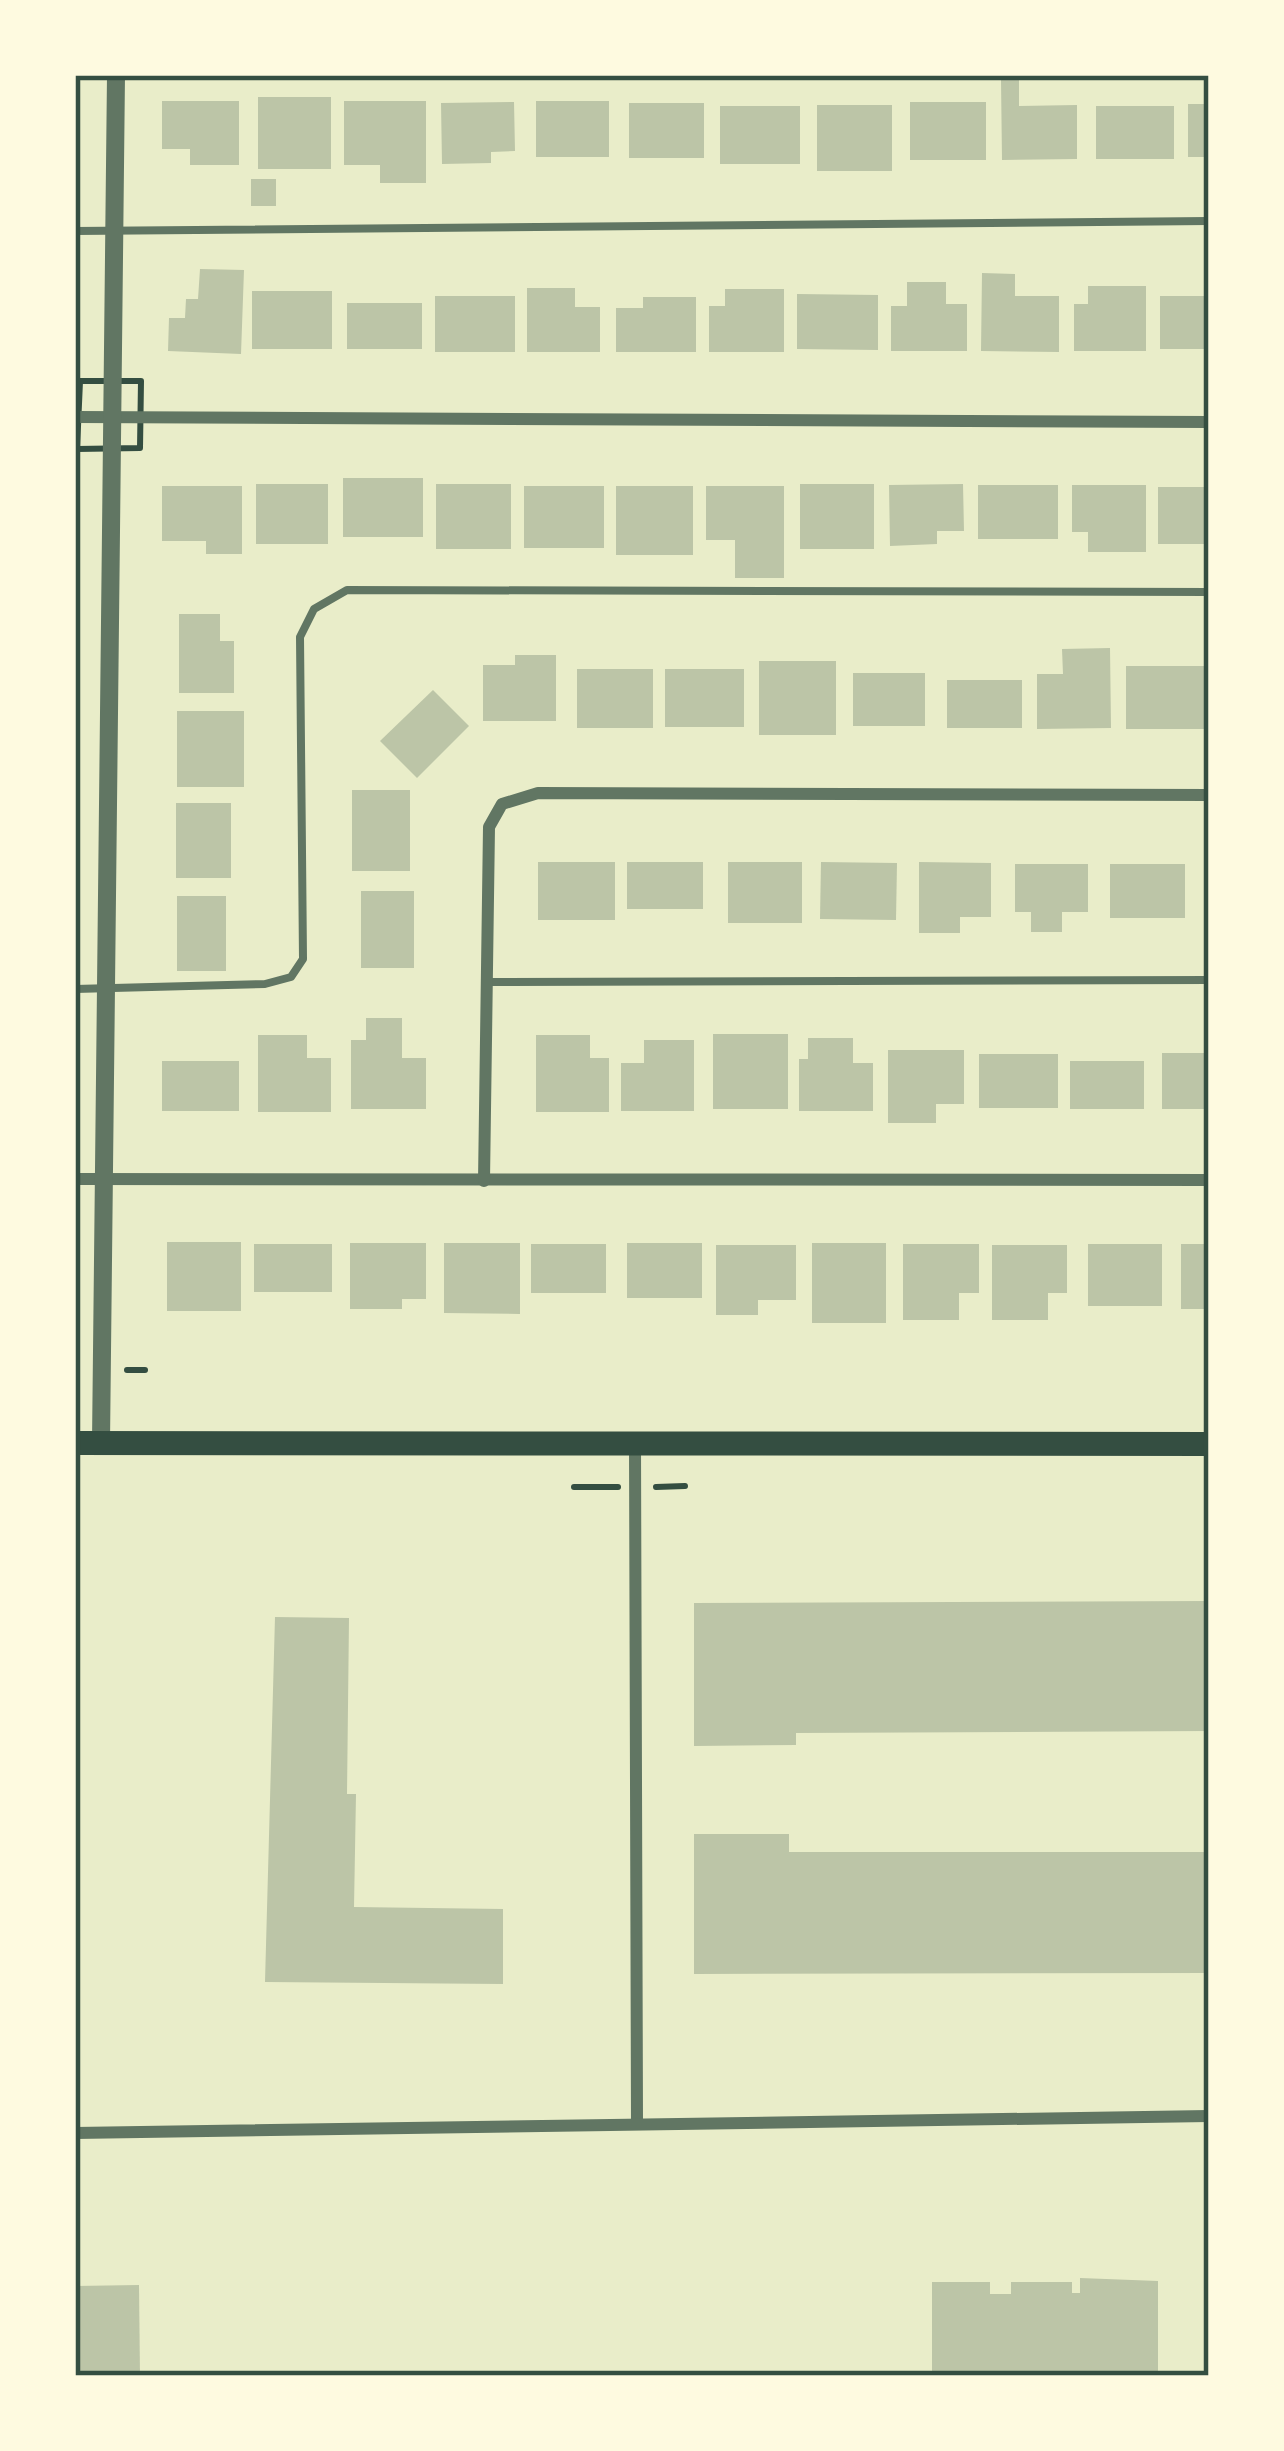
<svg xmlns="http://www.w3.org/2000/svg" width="1284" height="2451" font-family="'Open Sans',sans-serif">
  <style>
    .building { fill: #bcc5a7 }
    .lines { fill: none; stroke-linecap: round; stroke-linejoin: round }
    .path { stroke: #344e41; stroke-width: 6 }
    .service { stroke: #617663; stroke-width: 8 }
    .minor { stroke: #617663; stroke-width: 12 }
    .tertiary { stroke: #617663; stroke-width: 18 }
    .primary { stroke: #344e41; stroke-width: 24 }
    .neatline { fill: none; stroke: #344e41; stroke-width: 4.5 }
  </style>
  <rect width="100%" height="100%" fill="#e9edc9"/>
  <g class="building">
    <polygon points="1001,80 1019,80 1019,106 1077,105 1077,159 1002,160"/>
    <rect x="258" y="97" width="73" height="72"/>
    <polygon points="162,101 239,101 239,165 190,165 190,149 162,149"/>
    <polygon points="344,101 426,101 426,183 380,183 380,165 344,165"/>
    <rect x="536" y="101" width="73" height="56"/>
    <polygon points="514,102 515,151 491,152 491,163 442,164 441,103"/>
    <rect x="910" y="102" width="76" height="58"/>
    <rect x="629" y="103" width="75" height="55"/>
    <rect x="1188" y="104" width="21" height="53"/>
    <rect x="817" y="105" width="75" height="66"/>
    <rect x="720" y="106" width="80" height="58"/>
    <rect x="1096" y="106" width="78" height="53"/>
    <rect x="251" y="179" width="25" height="27"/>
    <polygon points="200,269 244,270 241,354 168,351 169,318 185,318 186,299 198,299"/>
    <polygon points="982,273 1015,274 1015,296 1059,296 1059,352 981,351"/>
    <polygon points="907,282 946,282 946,304 967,304 967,351 891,351 891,306 907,306"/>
    <polygon points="1088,286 1146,286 1146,351 1074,351 1074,304 1088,304"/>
    <polygon points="527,288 575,288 575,307 600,307 600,352 527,352"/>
    <polygon points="725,289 784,289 784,352 709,352 709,306 725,306"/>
    <rect x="252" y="291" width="80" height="58"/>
    <polygon points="797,294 878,295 878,350 797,349"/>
    <rect x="435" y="296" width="80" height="56"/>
    <rect x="1160" y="296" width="49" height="53"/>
    <polygon points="643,297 696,297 696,352 616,352 616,308 643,308"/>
    <rect x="347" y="303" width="75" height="46"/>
    <rect x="343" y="478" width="80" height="59"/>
    <rect x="256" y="484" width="72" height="60"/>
    <rect x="436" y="484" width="75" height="65"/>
    <rect x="800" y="484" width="74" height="65"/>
    <polygon points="963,484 964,531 937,531 937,544 890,546 889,485"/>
    <rect x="978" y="485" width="80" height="54"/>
    <polygon points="1072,485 1146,485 1146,552 1088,552 1088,532 1072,532"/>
    <polygon points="162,486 242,486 242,554 206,554 206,541 162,541"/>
    <rect x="524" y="486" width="80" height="62"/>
    <rect x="616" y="486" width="77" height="69"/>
    <polygon points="706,486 784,486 784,578 735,578 735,540 706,540"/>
    <rect x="1158" y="487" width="51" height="57"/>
    <polygon points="179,614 220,614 220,641 234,641 234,693 179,693"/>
    <polygon points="1110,648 1111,728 1037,729 1037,674 1063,674 1062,649"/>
    <polygon points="515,655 556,655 556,721 483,721 483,665 515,665"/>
    <rect x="759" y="661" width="77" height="74"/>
    <rect x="1126" y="666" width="78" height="63"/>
    <rect x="577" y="669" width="76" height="59"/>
    <rect x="665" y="669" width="79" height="58"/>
    <rect x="853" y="673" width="72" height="53"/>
    <rect x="947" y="680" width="75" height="48"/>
    <polygon points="433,690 469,726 417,778 380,741"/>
    <rect x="177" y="711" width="67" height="76"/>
    <rect x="352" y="790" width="58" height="81"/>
    <rect x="176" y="803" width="55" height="75"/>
    <rect x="538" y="862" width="77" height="58"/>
    <rect x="627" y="862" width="76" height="47"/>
    <rect x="728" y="862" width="74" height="61"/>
    <polygon points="821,862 897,863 896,920 820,919"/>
    <polygon points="919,862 991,863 991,917 960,917 960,933 919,933"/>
    <polygon points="1015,864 1088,864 1088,912 1062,912 1062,932 1031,932 1031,912 1015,912"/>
    <rect x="1110" y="864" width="75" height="54"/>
    <rect x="361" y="891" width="53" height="77"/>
    <rect x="177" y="896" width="49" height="75"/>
    <polygon points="366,1018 402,1018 402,1058 426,1058 426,1109 351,1109 351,1040 366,1040"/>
    <rect x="713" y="1034" width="75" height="75"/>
    <polygon points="258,1035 307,1035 307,1058 331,1058 331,1112 258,1112"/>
    <polygon points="536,1035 590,1035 590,1058 609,1058 609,1112 536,1112"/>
    <polygon points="808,1038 853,1038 853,1063 873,1063 873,1111 799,1111 799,1059 808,1059"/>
    <polygon points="644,1040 694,1040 694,1111 621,1111 621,1063 644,1063"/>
    <polygon points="888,1050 964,1050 964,1104 936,1104 936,1123 888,1123"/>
    <rect x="1162" y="1053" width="47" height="56"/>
    <rect x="979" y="1054" width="79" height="54"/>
    <rect x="162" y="1061" width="77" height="50"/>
    <rect x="1070" y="1061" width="74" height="48"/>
    <rect x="167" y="1242" width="74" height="69"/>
    <polygon points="350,1243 426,1243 426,1299 402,1299 402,1309 350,1309"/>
    <polygon points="444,1243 520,1243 520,1314 444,1313"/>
    <rect x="627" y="1243" width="75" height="55"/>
    <rect x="812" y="1243" width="74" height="80"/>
    <rect x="254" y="1244" width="78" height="48"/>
    <rect x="531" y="1244" width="75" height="49"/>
    <polygon points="903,1244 979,1244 979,1293 959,1293 959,1320 903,1320"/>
    <rect x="1088" y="1244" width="74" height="62"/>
    <rect x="1181" y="1244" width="28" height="65"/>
    <polygon points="716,1245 796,1245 796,1300 758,1300 758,1315 716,1315"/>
    <polygon points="992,1245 1067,1245 1067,1293 1048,1293 1048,1320 992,1320"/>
    <polygon points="1209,1601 1209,1731 796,1733 796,1745 694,1746 694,1603"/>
    <polygon points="275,1617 349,1618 347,1794 356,1794 354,1907 503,1909 503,1984 265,1982"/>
    <polygon points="694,1834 789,1834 789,1852 1209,1852 1209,1973 694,1974"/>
    <polygon points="1080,2278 1158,2281 1158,2376 932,2376 932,2282 990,2282 990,2294 1011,2294 1011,2282 1072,2282 1072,2293 1080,2293"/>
    <polygon points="139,2285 140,2376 75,2376 75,2286"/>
  </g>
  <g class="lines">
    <g class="path">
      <polygon points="80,381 141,381 140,448 77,449"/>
      <polyline points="75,1138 75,1133"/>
      <polyline points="127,1370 145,1370"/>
      <polyline points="574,1487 618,1487"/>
      <polyline points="656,1487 685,1486"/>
    </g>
    <g class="service">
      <polyline points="75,231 1209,221"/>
      <polyline points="487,982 1209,980"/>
      <polyline points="75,989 265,984 291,977 303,959 300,637 314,609 347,590 1209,592"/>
    </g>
    <g class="minor">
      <polyline points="75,417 1209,422"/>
      <polyline points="75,1179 1209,1180"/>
      <polyline points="484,1181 489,827 502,804 538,793 1209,795"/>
      <polyline points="635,1444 637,2120"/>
      <polyline points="75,2133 1209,2116"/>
    </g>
    <polyline class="tertiary" points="101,1443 116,75"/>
    <polyline class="primary" points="75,1443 1209,1444"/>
  </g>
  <rect width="1284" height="2451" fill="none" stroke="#fefae0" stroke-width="156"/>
  <rect x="78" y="78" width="1128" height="2295" class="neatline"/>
</svg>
